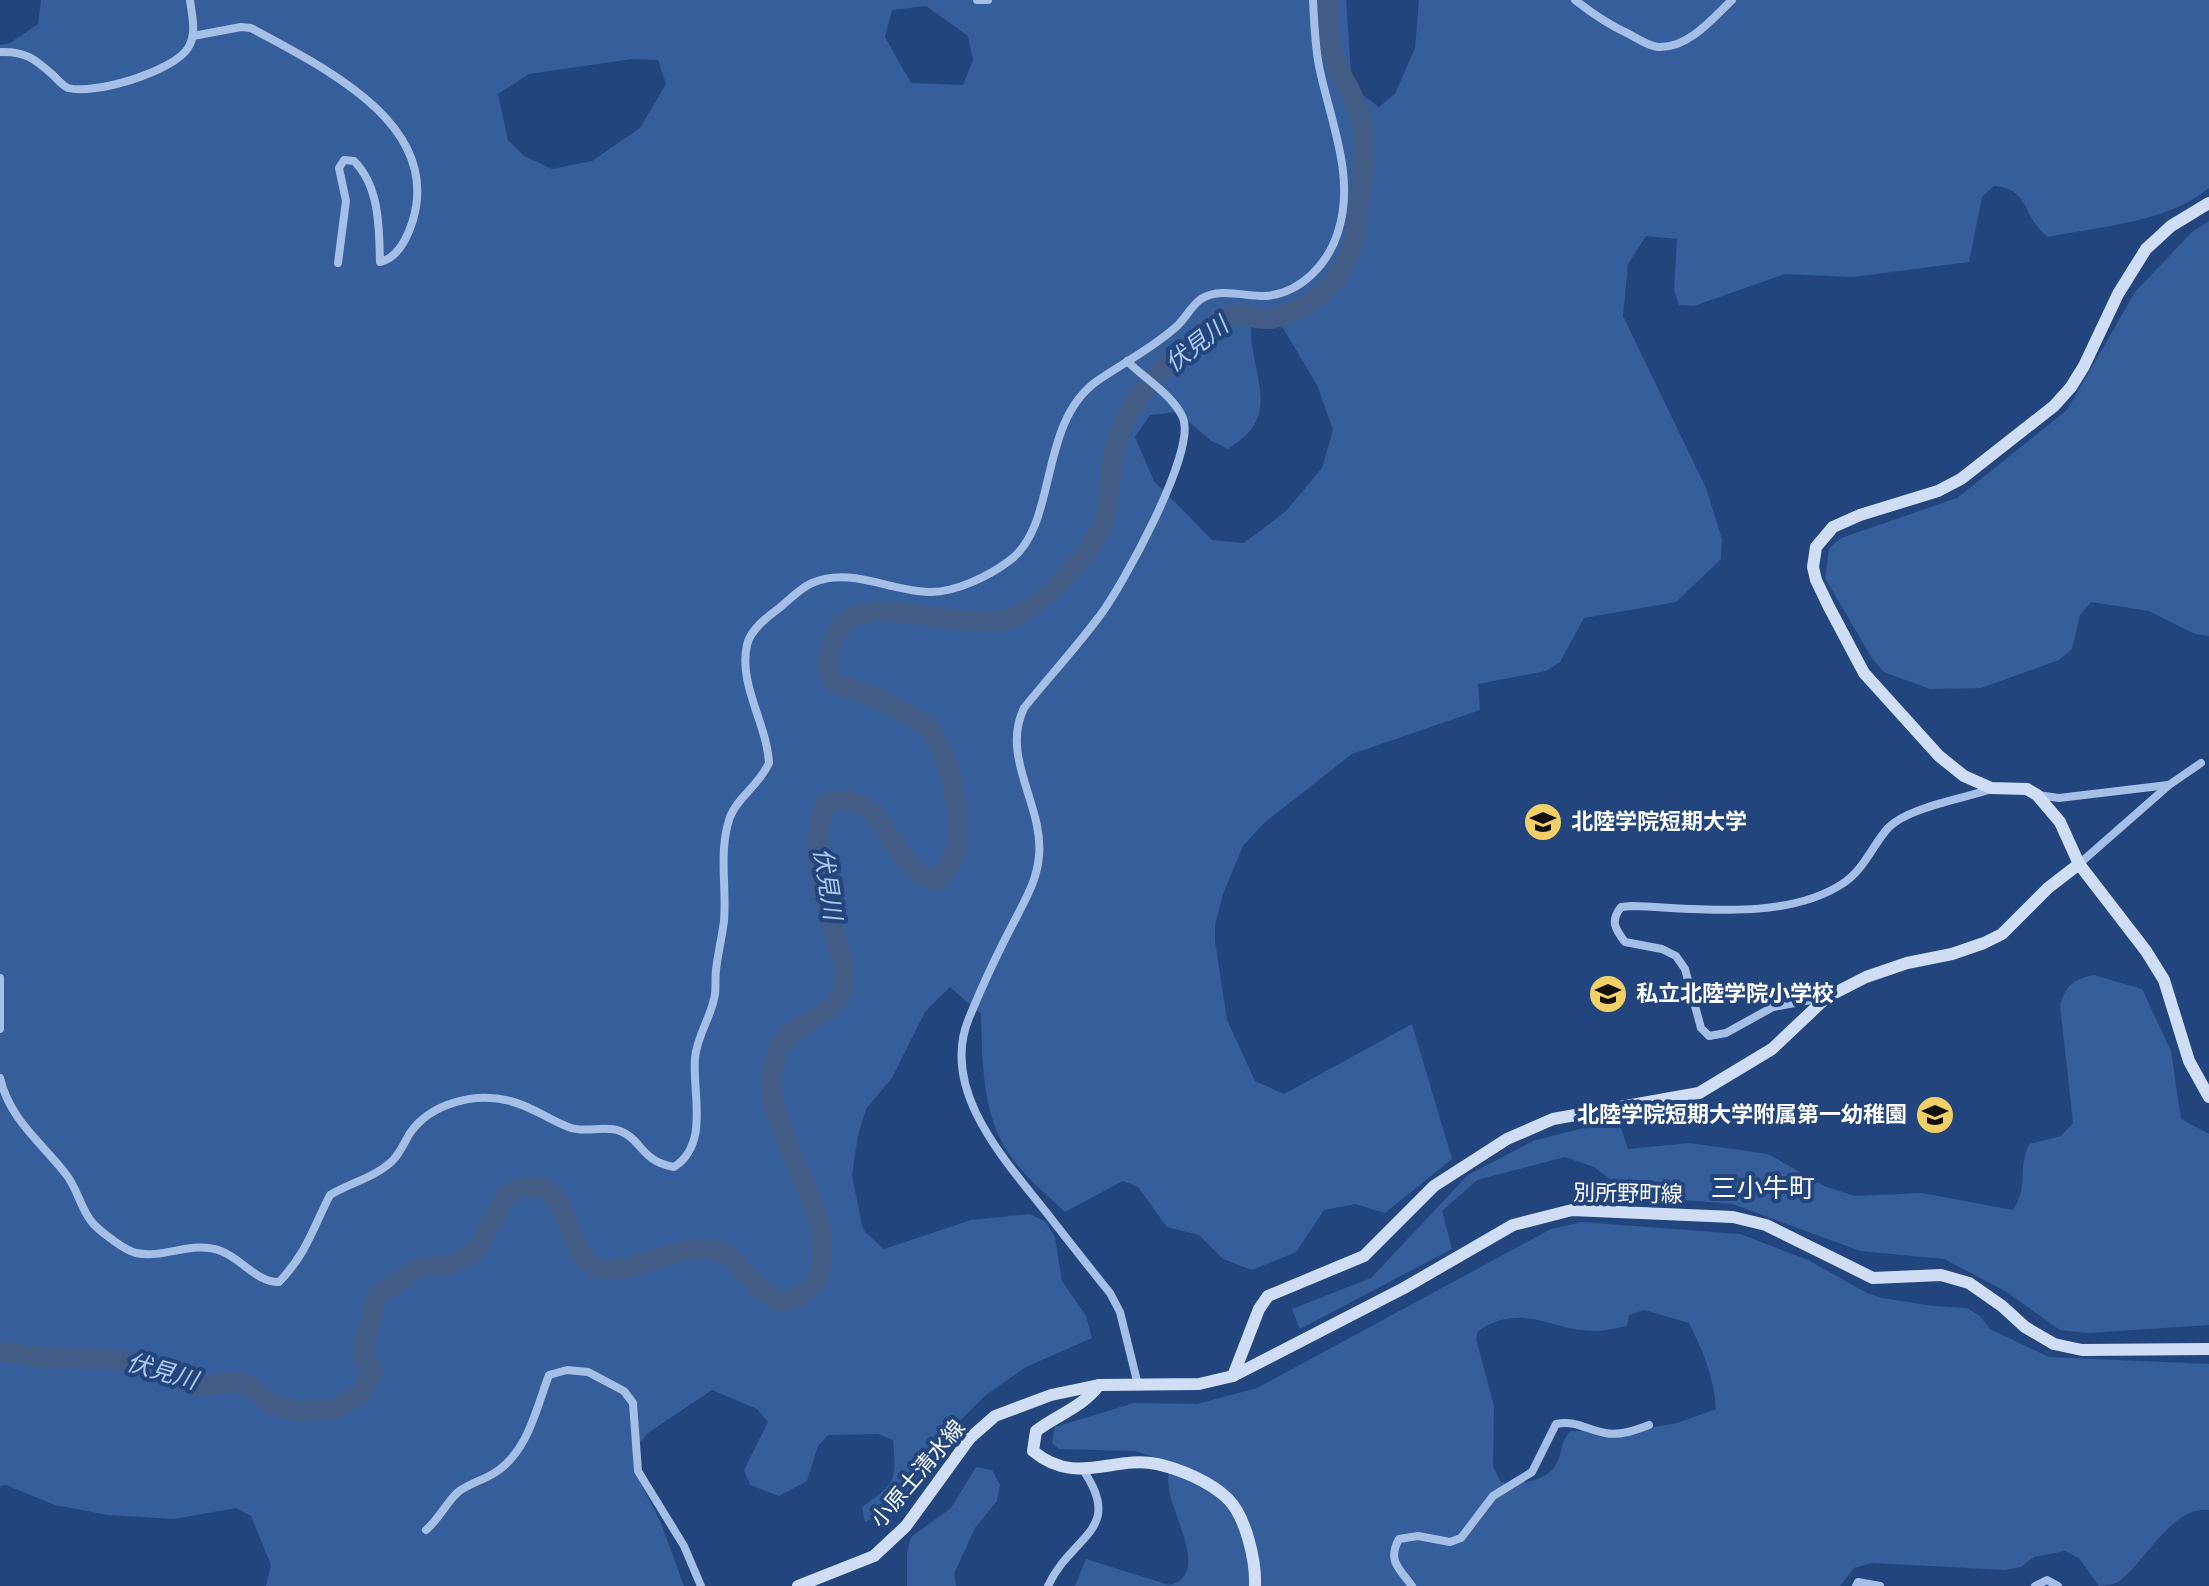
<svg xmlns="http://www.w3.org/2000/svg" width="2209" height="1586" font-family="'Source Sans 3','Noto Sans JP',sans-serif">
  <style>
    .green { fill: #355e9a; fill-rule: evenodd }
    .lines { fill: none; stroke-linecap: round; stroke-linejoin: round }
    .river { stroke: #425c85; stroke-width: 20 }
    .street { stroke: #a5bfe6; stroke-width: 8 }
    .secondary { stroke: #cfdef5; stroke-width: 12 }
    .labels { text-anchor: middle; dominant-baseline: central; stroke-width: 8; stroke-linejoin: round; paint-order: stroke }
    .poi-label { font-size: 22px; font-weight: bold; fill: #fff; stroke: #22457d; text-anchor: start }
    .street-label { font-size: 22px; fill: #fff; stroke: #22457d }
    .water-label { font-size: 24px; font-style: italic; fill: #b0caee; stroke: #22457d }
    .quarter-label { font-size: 26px; fill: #fff; stroke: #22457d }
  </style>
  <rect width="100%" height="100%" fill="#22457d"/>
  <g class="green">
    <path d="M41,0H1346L1352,87L1379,107L1395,94L1415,48L1419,0H2209V188C2166,223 2101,226 2048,237C2021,217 2031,189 1994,186L1982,197L1969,262L1853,277L1785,274L1694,306L1679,305L1674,290L1677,239L1646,236L1628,264L1623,316L1706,488L1722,539L1721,559L1676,602L1584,618L1560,662L1546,671L1478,684L1480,710L1352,754L1264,823L1243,846L1223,894L1215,926V941L1227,1020L1255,1081L1284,1094L1412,1024L1452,1159L1385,1213L1355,1204L1324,1210L1296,1252L1252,1270L1223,1259L1199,1235L1167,1227L1138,1187L1123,1181L1065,1212C1046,1194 1023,1175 1009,1154C982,1114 982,1060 981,1014L950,987L925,1012L892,1078L866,1109L858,1135L852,1175L862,1225L865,1232L884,1249L971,1220L1030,1214L1046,1222L1055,1238L1062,1281L1086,1316L1092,1338L1026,1367L986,1395L951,1430L907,1500L865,1522L862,1507C897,1482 896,1482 893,1440L878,1434L828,1435L818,1446L807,1481L779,1496L750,1485L744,1470L768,1422L757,1409L712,1390L648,1433L637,1446L639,1480L661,1523L684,1586H266L271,1565L251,1516L236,1508L174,1519L108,1515L55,1505L6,1485L0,1486V45L10,43L38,24ZM926,6L968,36L973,60L963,85L911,83L885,37L892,10ZM632,59L658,60L666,84L640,128L592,161L552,169L524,156L508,140L498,94L529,74ZM1252,322L1283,328L1317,385L1333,430L1322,468L1286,511L1244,543L1212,540L1154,481L1135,437L1150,415L1178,412L1210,440L1228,449C1234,444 1243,439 1248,433C1277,402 1246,359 1252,322Z"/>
    <polygon points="2209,221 2209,636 2195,634 2149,611 2091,602 2080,615 2072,649 2059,660 1981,688 1930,689 1884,672 1873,660 1825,578 1829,548 1841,538 1957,498 2067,410 2135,292 2192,232"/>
    <path d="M2094,975L2142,989L2171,1051L2181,1119L2209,1134V1325L2088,1333L2060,1330L2005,1291L1944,1259L1860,1251L1733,1204L1632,1196L1594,1167L1565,1157L1477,1180L1442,1211L1452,1249L1300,1329L1292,1309L1371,1278L1468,1175L1533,1141L1618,1119L1628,1149L1689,1143L1768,1154L1824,1186L1855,1196L1922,1193L2013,1210C2029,1186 2017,1170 2029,1144L2061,1136L2073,1123L2060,1005C2066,985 2074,979 2094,975Z"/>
    <path d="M1582,1222L1740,1234L1808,1260L1867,1293L1882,1298L1933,1306L1967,1308L1980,1316L1990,1329L2049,1357L2209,1364V1510C2171,1506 2146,1562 2118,1582C2113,1585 2105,1585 2099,1586L2079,1558L2065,1551L2034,1557L2021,1567L2005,1570L1872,1563L1854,1568L1840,1586H1075L1086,1559L1169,1585C1219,1574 1154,1494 1171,1469L1167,1461L1135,1451L1059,1449L1052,1443L1055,1427L1134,1403L1197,1404L1257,1388L1551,1229ZM1644,1310L1689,1323C1703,1351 1714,1377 1716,1409L1677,1423L1627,1432L1571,1431C1559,1442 1563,1454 1555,1466C1545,1482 1517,1485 1501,1482L1493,1467L1494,1406L1476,1339L1478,1331C1522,1301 1551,1331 1595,1331C1605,1331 1617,1328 1627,1326L1629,1315Z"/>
    <polygon points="976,1467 992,1470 1000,1485 997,1501 975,1528 954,1574 956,1586 907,1586 907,1553 911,1537 951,1508"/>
  </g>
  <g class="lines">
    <path class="river" d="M0,1351L47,1358L118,1359L163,1371L199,1386L240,1382L251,1387L273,1405L299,1411L334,1409L359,1395L373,1371L362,1355L375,1297L417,1268L452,1264L472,1253L478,1247L506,1195C513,1189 520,1188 529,1187C567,1179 566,1251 593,1267C612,1278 671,1252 695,1249C739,1244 744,1286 779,1302C788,1300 800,1297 807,1291C857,1247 770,1138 771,1084C772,1069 775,1049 785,1038C802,1021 839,1012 843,986C847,965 836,941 830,921C820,885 810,836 827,802C890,787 889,873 937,881C944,871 954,860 957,847C963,819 949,750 928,729C923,724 914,718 907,714C892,705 875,698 860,692C852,689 841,687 835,683C821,670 831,640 840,627C867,589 972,638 1017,616C1044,602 1095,550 1104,520C1113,488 1107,457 1123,424C1140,386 1178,352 1210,327C1237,307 1237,317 1265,319C1276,320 1286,314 1296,310C1327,295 1342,274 1353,242C1357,229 1357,217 1358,203C1362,171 1369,137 1357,106C1351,89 1340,75 1334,58C1327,40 1328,19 1327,0"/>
    <g class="street">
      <polyline points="977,0 988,0"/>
      <path d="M1575,0C1593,14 1609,25 1629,34C1638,39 1648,46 1658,47C1688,49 1713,18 1732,0"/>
      <path d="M193,36L241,27L251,28C320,66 442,122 413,220C408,236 398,258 380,262C379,228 380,187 354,161L344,160L339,168L346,201L338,263"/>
      <path d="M0,52C26,51 35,59 54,76C58,80 63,86 68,88C94,95 173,72 188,48C197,34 192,16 190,0"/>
      <path d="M1127,361C1144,378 1173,395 1183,418C1197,451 1121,589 1098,618C1075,649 1048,678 1024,708C1000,758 1044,805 1039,856C1037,880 1026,898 1016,918C999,950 983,984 969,1018C939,1090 1005,1160 1046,1212C1067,1239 1088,1266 1110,1293L1120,1312L1138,1385"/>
      <polyline points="2038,795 2059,798 2168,785"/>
      <polyline points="2079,864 2169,785 2201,763"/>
      <polyline points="0,978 0,1029"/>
      <path d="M1827,997L1773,1007L1726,1033L1709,1036L1701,1028L1685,969L1676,956L1662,949L1625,942C1615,929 1610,921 1621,907L1632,906C1697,908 1785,921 1842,884C1864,870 1872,846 1888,828C1908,807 1963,799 1991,789"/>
      <path d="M0,1078C10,1120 40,1141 65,1173C77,1187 80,1207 91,1221C97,1229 106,1235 114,1241C121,1246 128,1251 136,1253C165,1259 192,1240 221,1251C242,1259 256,1282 279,1282C307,1253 313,1228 330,1195C350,1183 373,1178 390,1163C399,1156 404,1143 410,1133C431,1103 475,1092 510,1101C532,1106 550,1121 571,1128C587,1133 604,1125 620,1131C642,1139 640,1161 674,1167C710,1144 692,1093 695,1058C697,1035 712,1016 715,994C716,986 715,978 716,970C718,953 722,937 724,921C727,886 718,852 730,817C737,798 760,784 769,763C767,724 738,684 747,645C750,630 767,617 778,609C788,601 800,588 812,583C851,566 891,592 931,592C956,592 989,576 1009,561C1059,525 1037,424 1097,381C1123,363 1153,348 1177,326C1185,319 1191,306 1201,299C1220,287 1246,297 1266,296C1301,293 1328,264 1338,232C1356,176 1330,121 1319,66C1315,45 1314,22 1313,0"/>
      <path d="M426,1530C439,1519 446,1503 458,1492C470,1483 484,1480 496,1472C528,1451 536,1409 549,1375L567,1370L588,1372L624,1391L633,1403L638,1471L684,1546L701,1586"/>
      <path d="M1048,1586C1071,1535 1125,1531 1083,1470"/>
      <path d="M1412,1586C1399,1568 1387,1561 1399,1539L1418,1536L1450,1542L1461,1538L1493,1496L1532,1472L1556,1424C1576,1420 1587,1430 1605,1433C1620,1436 1636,1430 1649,1425"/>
      <polyline points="1856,1586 1858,1582 1880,1586"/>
      <polyline points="2035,1586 2047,1580 2058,1586"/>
    </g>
    <g class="secondary">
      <polyline points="2209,203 2171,226 2146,249 2118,294 2084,366 2071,387 2054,406 1961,479 1938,491 1860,515 1833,527 1816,547 1813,567 1816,580 1829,607 1864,673 1939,756 1964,776 1991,788 2027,789 2037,795 2060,822 2079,864 2146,951 2164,980 2189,1061 2209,1097"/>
      <polyline points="1233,1376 1259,1309 1268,1296 1364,1256 1434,1186 1507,1139 1553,1119 1699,1093 1772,1049 1827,997 1866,977 1907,963 1952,954 1984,943 2002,934 2048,888 2079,864"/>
      <path d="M1099,1385C1083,1407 1057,1415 1036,1431L1033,1451C1076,1487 1113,1455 1157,1464C1180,1469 1211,1482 1228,1499C1246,1517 1256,1561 1255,1586"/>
      <polyline points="798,1586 874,1556 906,1526 970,1438 995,1416 1051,1395 1099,1385 1199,1384 1233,1376 1404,1288 1513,1225 1572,1210 1733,1217 1766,1225 1873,1278 1941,1275 1969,1283 2002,1306 2025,1327 2054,1344 2082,1350 2209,1349"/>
    </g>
  </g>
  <defs>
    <symbol id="university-disc" viewBox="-11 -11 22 22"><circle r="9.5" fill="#f2d067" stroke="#22457d"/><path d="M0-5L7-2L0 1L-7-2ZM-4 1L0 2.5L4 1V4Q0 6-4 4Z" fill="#111"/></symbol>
    <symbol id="school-disc" viewBox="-11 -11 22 22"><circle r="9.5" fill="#f2d067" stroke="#22457d"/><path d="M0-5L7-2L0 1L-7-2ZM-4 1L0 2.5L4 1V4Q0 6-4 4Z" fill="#111"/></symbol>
  </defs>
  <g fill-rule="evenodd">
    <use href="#university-disc" x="1521" y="800" width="44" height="44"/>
    <use href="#school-disc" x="1586" y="972" width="44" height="44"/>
    <use href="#school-disc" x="1913" y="1093" width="44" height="44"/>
  </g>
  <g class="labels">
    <g class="poi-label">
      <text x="1571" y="822">北陸学院短期大学</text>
      <text x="1636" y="994">私立北陸学院小学校</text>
      <text x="1907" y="1115" text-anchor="end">北陸学院短期大学附属第一幼稚園</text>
    </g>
    <g class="street-label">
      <text transform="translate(1628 1194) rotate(1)">別所野町線</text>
      <text transform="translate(918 1474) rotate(-50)">小原土清水線</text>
    </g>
    <g class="water-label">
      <text transform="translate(1197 345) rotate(-38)">伏見川</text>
      <text transform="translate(827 884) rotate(81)">伏見川</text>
      <text transform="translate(162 1372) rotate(16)">伏見川</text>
    </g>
    <g class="quarter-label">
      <text x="1763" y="1188">三小牛町</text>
    </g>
  </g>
</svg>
